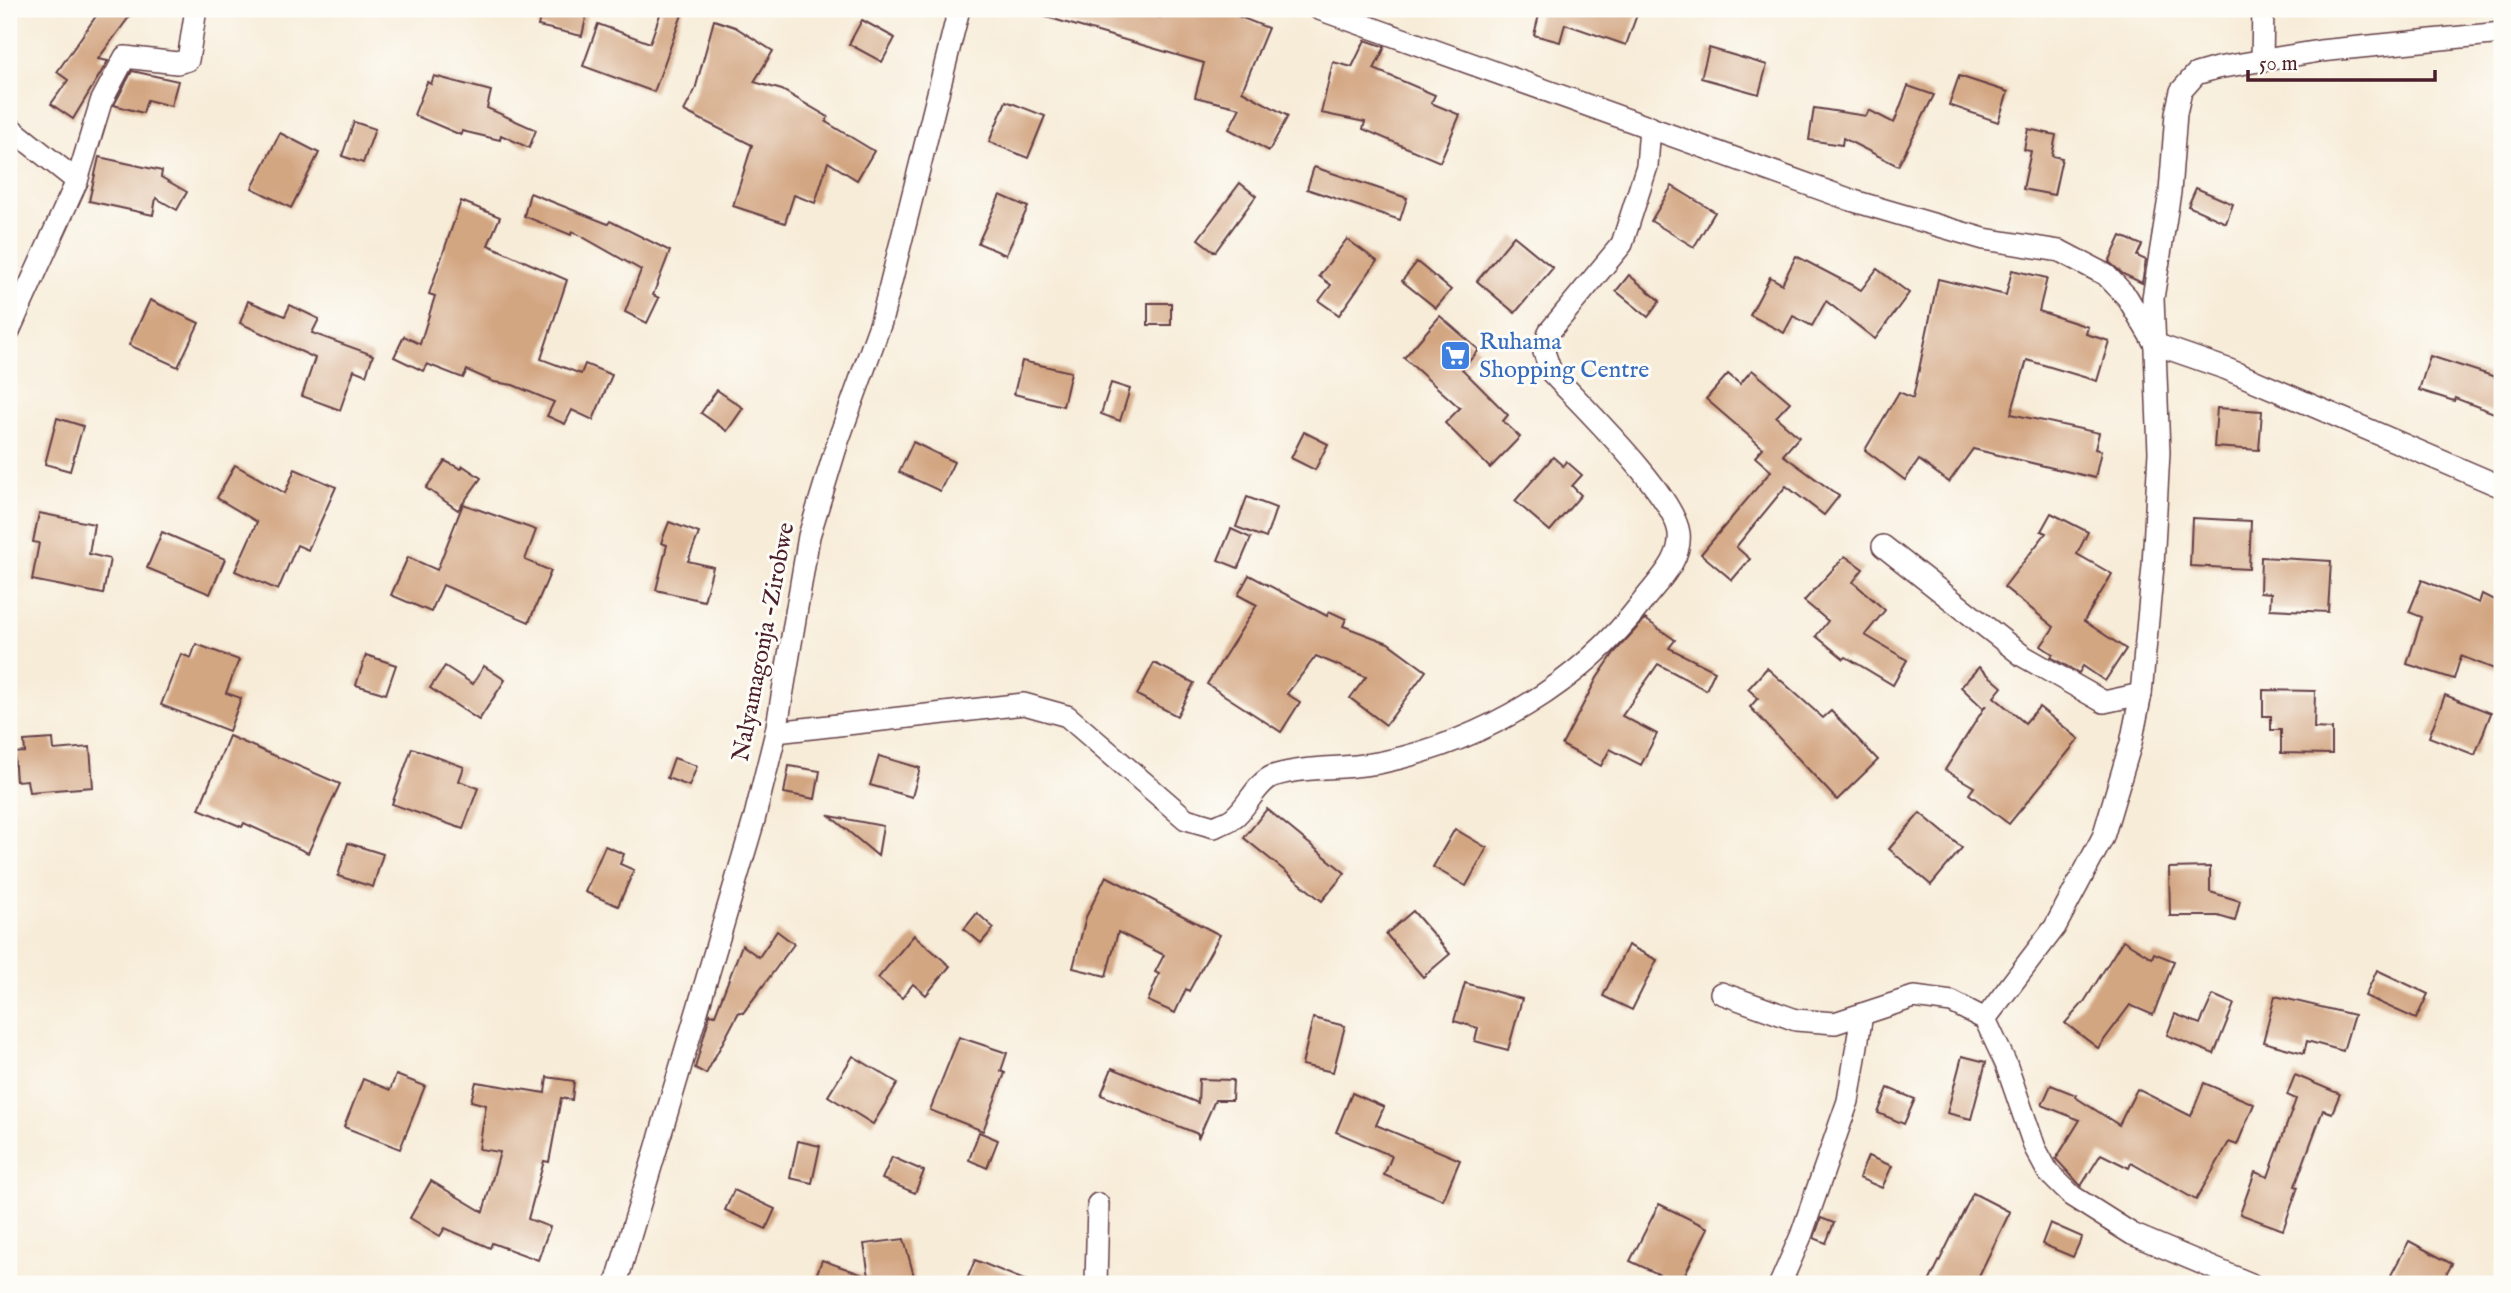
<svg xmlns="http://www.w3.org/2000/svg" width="2511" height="1293" font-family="'IM FELL English',serif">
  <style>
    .building { fill: #d3a682 }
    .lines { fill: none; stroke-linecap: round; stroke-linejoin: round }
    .minor-casing { stroke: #643e45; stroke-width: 24 }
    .minor { stroke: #fff; stroke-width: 21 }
    .labels { text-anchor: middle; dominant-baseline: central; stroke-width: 6; stroke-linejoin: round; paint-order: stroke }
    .shop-label { font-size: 24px; fill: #366cbe; stroke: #fdfcf7; text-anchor: start }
    .street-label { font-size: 24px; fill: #4a1f2b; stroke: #fdfcf7 }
  </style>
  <rect width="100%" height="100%" fill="#fdfcf7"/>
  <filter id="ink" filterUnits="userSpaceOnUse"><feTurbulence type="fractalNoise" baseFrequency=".0143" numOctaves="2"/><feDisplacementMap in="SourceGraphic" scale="14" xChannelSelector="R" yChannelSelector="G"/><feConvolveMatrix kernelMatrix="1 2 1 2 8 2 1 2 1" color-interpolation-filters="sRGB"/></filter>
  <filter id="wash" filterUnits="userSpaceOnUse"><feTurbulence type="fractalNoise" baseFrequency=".00686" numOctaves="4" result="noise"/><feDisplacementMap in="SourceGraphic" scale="28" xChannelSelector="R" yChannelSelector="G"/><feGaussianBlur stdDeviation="1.57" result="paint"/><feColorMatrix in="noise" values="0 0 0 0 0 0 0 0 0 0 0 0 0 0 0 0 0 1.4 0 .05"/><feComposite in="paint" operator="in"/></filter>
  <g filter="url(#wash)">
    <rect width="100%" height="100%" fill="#f7ecd8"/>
    <g id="blocks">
      <g class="building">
        <polygon points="101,9 135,9 98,59 108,61 73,119 51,104 68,80 57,72"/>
        <polygon points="542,9 588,9 582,36 538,26"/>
        <polygon points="662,9 684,9 654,92 583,66 598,24 650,43"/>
        <polygon points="1037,9 1131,9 1160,17 1162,9 1220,9 1268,28 1242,91 1288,116 1269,151 1229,129 1240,108 1195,97 1204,63 1036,14"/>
        <polygon points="1532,9 1639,9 1626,45 1565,24 1560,42 1534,35 1539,15 1531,12"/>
        <polygon points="714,20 735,27 773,51 754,82 782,90 828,117 826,122 874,151 857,180 828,162 815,203 794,195 785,223 733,206 752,145 684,111 695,90"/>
        <polygon points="862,20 895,38 882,62 849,44"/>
        <polygon points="1365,40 1385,47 1374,69 1435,95 1431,103 1460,115 1440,162 1363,129 1365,122 1321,113 1333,62 1352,67"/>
        <polygon points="1709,48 1767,65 1759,94 1701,78"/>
        <polygon points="132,71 178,81 171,106 147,100 143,113 114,105"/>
        <polygon points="434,76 491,91 487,108 536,130 529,148 501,135 500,140 462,131 461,135 414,115 427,82 431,84"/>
        <polygon points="1959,76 2008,92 1998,122 1949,105"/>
        <polygon points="1908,86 1934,95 1898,166 1843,138 1842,145 1809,140 1814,108 1866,116 1869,110 1894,123"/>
        <polygon points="1006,101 1045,116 1028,158 989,142"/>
        <polygon points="354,122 375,129 363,163 342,156"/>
        <polygon points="2028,129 2056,135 2052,156 2062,158 2054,195 2023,189 2031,151 2024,150"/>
        <polygon points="280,133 319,153 291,208 252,188"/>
        <polygon points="99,157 162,171 161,177 187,192 177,210 156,198 153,215 89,201"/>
        <polygon points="1314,167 1407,198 1400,220 1307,189"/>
        <polygon points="1240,183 1256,196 1215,252 1198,239"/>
        <polygon points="1672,186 1715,212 1694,247 1651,221"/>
        <polygon points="2196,188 2233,204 2226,223 2188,206"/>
        <polygon points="530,193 608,224 610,221 670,251 653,295 659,298 647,323 625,312 641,270 572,231 571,235 524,216"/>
        <polygon points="1000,195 1028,207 1006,255 978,243"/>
        <polygon points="461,201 500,217 488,245 567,280 541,359 581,374 585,364 612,375 593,420 572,410 565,424 547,416 554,402 513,385 494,382 467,370 463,378 427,364 423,371 394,357 404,336 420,344 435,296 429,294"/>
        <polygon points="1514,236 1553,268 1515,313 1477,281"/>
        <polygon points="2121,236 2142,245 2137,256 2146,260 2142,283 2123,274 2109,262"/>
        <polygon points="1347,239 1377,261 1339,315 1319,301 1331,285 1319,276"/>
        <polygon points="1796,256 1861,290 1877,269 1909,293 1875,339 1826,301 1812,326 1793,316 1784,333 1750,315 1770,277 1782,284"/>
        <polygon points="1417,262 1451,290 1436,308 1402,281"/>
        <polygon points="2012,270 2047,278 2039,311 2088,327 2086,334 2109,341 2097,381 2027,360 2011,414 2099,433 2095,449 2101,451 2095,478 1973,449 1949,482 1919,460 1905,480 1865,450 1899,392 1913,398 1938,279 2006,295"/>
        <polygon points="1629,275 1660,301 1648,317 1616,291"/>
        <polygon points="150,300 199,323 178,367 129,345"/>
        <polygon points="248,301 285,316 290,305 319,319 312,333 373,355 366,375 354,370 340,410 302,396 315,358 240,323"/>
        <rect x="1148" y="303" width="23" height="22"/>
        <polygon points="1440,316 1479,350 1462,369 1508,415 1503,421 1520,437 1490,468 1445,423 1460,408 1404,358"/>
        <polygon points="2430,356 2502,379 2502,416 2455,398 2454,401 2419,390"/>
        <polygon points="1022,361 1071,372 1063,406 1014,394"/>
        <polygon points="1752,370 1790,402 1776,417 1799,437 1783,455 1839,496 1824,515 1786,486 1736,547 1750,559 1732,580 1701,554 1771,471 1755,457 1763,448 1706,399 1728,374 1740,384"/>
        <polygon points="1111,383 1130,389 1120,421 1101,414"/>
        <polygon points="717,390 743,408 727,431 701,413"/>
        <polygon points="2217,408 2262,411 2259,450 2214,447"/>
        <polygon points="57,418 83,426 70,471 45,464"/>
        <polygon points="1304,432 1328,444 1315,470 1291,458"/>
        <polygon points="913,442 954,462 940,491 899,472"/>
        <polygon points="1553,457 1563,466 1566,461 1582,475 1572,486 1581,495 1550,531 1515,501"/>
        <polygon points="445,461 461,469 463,466 481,478 458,510 426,488"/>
        <polygon points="235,465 285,493 295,469 336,487 308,550 297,545 278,590 235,571 257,522 217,498"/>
        <polygon points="1247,497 1276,508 1266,538 1236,527"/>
        <polygon points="463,504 536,530 525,560 551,571 529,622 443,585 431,612 391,595 408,557 437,570"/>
        <polygon points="39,513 94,524 89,554 110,559 103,594 32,580 39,543 33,542"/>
        <polygon points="2051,513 2088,532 2077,554 2112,574 2084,621 2126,649 2105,681 2083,666 2079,673 2051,657 2053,654 2041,646 2054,627 2004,587 2046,533 2041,531"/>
        <polygon points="2192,518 2251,521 2249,569 2190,566"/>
        <polygon points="669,522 699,533 688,561 713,567 704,601 656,590 667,545 661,543"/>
        <polygon points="1231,529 1251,538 1238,568 1218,560"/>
        <polygon points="162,532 225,559 210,594 147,568"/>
        <polygon points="1845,556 1863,569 1853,582 1885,610 1865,635 1907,660 1893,685 1846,657 1844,659 1816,636 1828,621 1804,601"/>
        <polygon points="2261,557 2331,561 2328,612 2270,609 2271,593 2260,592"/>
        <polygon points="1249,575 1327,616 1329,611 1346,619 1343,626 1388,643 1426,671 1386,725 1350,698 1366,677 1316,656 1287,694 1300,702 1281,732 1207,684 1257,605 1238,595"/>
        <polygon points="2422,580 2479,603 2482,594 2502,604 2502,672 2461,656 2454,679 2407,664 2422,617 2409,612"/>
        <polygon points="1645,619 1675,640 1669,648 1715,671 1706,690 1658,664 1622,716 1657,734 1641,765 1610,749 1601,766 1562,745 1597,678 1614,653"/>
        <polygon points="196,644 239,660 226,693 241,698 229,731 161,705 181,654 191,658"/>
        <polygon points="366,655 396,665 386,694 356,685"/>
        <polygon points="1154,663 1194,683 1177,716 1137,695"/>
        <polygon points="445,666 473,684 484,666 505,680 479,720 430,688"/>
        <polygon points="1979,667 2002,687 1994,697 2025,723 2039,707 2079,739 2009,824 1969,794 1974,787 1945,770 1986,705 1983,708 1961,687"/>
        <polygon points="1767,668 1823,718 1831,711 1878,760 1837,800 1750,707 1758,698 1748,689"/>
        <polygon points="2263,690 2315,691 2314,728 2332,729 2332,754 2281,753 2281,730 2271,730 2271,716 2263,716"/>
        <polygon points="2445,695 2491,713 2475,755 2429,737"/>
        <polygon points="229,736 340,784 308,853 244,823 242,827 199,809"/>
        <polygon points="53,739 54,750 90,747 93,787 29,792 27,780 16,781 14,753 25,752 24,741"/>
        <polygon points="412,748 464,767 459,781 478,788 463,829 392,804"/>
        <polygon points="879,756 920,768 912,797 870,785"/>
        <polygon points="674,758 697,766 689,786 667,778"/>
        <polygon points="789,766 820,771 815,799 784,793"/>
        <polygon points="1267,809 1345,873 1322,901 1244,838"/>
        <polygon points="1920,813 1962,848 1931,885 1889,849"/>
        <polygon points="830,816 883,826 878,856"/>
        <polygon points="1455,829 1487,848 1466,886 1433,867"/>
        <polygon points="348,843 383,854 373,887 338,876"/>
        <polygon points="605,846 624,854 620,864 634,870 618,906 585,892"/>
        <polygon points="2210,867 2210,892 2240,901 2235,921 2218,916 2170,916 2169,868"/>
        <polygon points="1106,876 1220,935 1189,991 1186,989 1175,1013 1148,1001 1159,974 1155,972 1164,955 1118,932 1106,976 1073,968 1086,917"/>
        <polygon points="1413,911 1450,954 1423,977 1386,934"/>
        <polygon points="977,913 994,928 981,943 964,929"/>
        <polygon points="777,931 794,944 743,1013 739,1012 706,1074 695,1068 710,1014 715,1015 742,945 759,957"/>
        <polygon points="914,935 950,966 926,995 913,984 902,998 878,978"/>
        <polygon points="2123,940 2152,958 2154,953 2174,961 2153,1015 2130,1005 2098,1048 2065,1023 2084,1002"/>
        <polygon points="1628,945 1657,960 1632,1010 1603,996"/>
        <polygon points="2377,970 2428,994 2416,1019 2365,996"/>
        <polygon points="1465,983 1522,999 1508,1050 1475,1041 1478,1028 1454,1021"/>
        <polygon points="2213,995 2234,1004 2214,1054 2167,1035 2175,1014 2200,1024"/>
        <polygon points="2275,996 2354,1015 2343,1051 2307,1041 2304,1053 2263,1042"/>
        <polygon points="1313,1018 1345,1026 1333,1072 1302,1065"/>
        <polygon points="959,1037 1007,1053 1001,1071 1005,1073 983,1131 930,1110"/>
        <polygon points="853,1056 898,1083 873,1124 828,1096"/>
        <polygon points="1962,1056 1986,1062 1971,1119 1947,1113"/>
        <polygon points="1112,1068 1198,1103 1199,1079 1233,1080 1232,1100 1215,1100 1198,1139 1198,1134 1101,1095"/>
        <polygon points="396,1075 425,1086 400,1149 344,1127 363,1079 390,1090"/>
        <polygon points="2295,1075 2340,1094 2332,1113 2323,1110 2295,1186 2298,1187 2283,1230 2240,1214 2255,1172 2268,1177 2296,1099 2287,1095"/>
        <polygon points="547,1077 574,1081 572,1100 561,1098 549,1162 544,1161 528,1219 550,1227 538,1260 492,1243 490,1248 445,1228 440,1236 410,1218 431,1181 483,1212 500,1152 479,1149 486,1105 471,1101 476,1082 545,1093"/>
        <polygon points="2204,1083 2254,1104 2237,1145 2229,1142 2196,1200 2131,1163 2129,1168 2101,1154 2081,1186 2056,1159 2080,1120 2042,1105 2051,1085 2076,1095 2075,1097 2119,1125 2137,1089 2191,1116"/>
        <polygon points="1888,1088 1915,1099 1904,1124 1878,1113"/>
        <polygon points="1352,1093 1384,1107 1376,1125 1460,1160 1443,1200 1384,1175 1392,1156 1336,1132"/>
        <polygon points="979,1132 998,1140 987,1168 969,1160"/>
        <polygon points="798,1141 820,1146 812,1183 790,1178"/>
        <polygon points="1868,1156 1892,1166 1882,1188 1859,1178"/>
        <polygon points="892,1157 924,1171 915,1193 882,1179"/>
        <polygon points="734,1190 775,1209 766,1229 725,1210"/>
        <polygon points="1973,1193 2010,1212 1975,1284 1928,1284"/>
        <polygon points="1659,1204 1708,1228 1680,1284 1630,1261"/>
        <polygon points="1821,1218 1834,1223 1826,1243 1814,1238"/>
        <polygon points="2050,1223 2082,1237 2073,1257 2042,1244"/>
        <polygon points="904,1239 916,1284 813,1284 822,1260 869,1277 864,1244"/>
        <polygon points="2409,1241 2452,1264 2441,1284 2407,1284 2391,1275"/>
        <polygon points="975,1260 1034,1284 965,1284"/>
      </g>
    </g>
  </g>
  <g filter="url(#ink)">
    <use href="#blocks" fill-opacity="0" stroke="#643e45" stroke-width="2"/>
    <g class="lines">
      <defs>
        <g id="minor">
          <polyline points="1319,9 1854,201 1984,239 2060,251 2106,275 2127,297 2155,344 2227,369 2502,487"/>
          <polyline points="2262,60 2263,9"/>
          <polyline points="9,127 77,181"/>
          <polyline points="9,331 77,181 101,102 125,57 177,63 188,60 196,9"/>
          <polyline points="1883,546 2023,656 2104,702 2141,694"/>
          <path d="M776,732L1024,704L1067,716L1186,819L1214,827C1220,824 1228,822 1233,818C1247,808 1257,782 1273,776C1309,765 1347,770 1383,762C1485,740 1580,684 1643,601C1659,580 1682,560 1679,533C1674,494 1580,404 1551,372L1544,352L1549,332L1622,244L1647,166L1650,127"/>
          <polyline points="1721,993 1796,1020 1835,1023 1914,997 1952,1002 1985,1019 2006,1064 2035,1148 2048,1172 2072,1196 2132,1234 2251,1284"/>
          <polyline points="1985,1019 2055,927 2103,837 2131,743 2141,694 2153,566 2159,452 2153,298 2170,192 2176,113 2181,91 2196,74 2217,68 2320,51 2502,33"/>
          <polyline points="616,1284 754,820 776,732 809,536 838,441 881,322 959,9"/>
          <polyline points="1096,1284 1098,1204"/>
          <polyline points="1780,1284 1801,1236 1848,1101 1862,1014"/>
        </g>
      </defs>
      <use href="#minor" class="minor-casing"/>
      <use href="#minor" class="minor"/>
    </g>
  </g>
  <defs>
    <symbol id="supermarket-square" viewBox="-11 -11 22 22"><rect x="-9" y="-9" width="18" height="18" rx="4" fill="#3f7fe0" stroke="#fdfcf7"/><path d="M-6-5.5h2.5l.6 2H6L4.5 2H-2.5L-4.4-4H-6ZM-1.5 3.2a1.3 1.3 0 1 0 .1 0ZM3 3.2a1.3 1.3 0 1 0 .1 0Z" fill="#fff"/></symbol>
  </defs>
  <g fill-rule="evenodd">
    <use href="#supermarket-square" x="1438" y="338" width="35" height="35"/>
  </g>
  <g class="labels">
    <g class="shop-label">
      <text x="1479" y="342">Ruhama<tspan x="1479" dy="28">Shopping Centre</tspan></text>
    </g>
    <g class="street-label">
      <text transform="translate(764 642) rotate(-79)">Nalyamagonja -Zirobwe</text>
    </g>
  </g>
  <rect width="2511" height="1293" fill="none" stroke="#fdfcf7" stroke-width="35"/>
  <path d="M2248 70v10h187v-10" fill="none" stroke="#4a1f2b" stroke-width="3.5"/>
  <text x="2259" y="70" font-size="21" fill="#4a1f2b" stroke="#fdfcf7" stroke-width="5" paint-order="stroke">50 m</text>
</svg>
